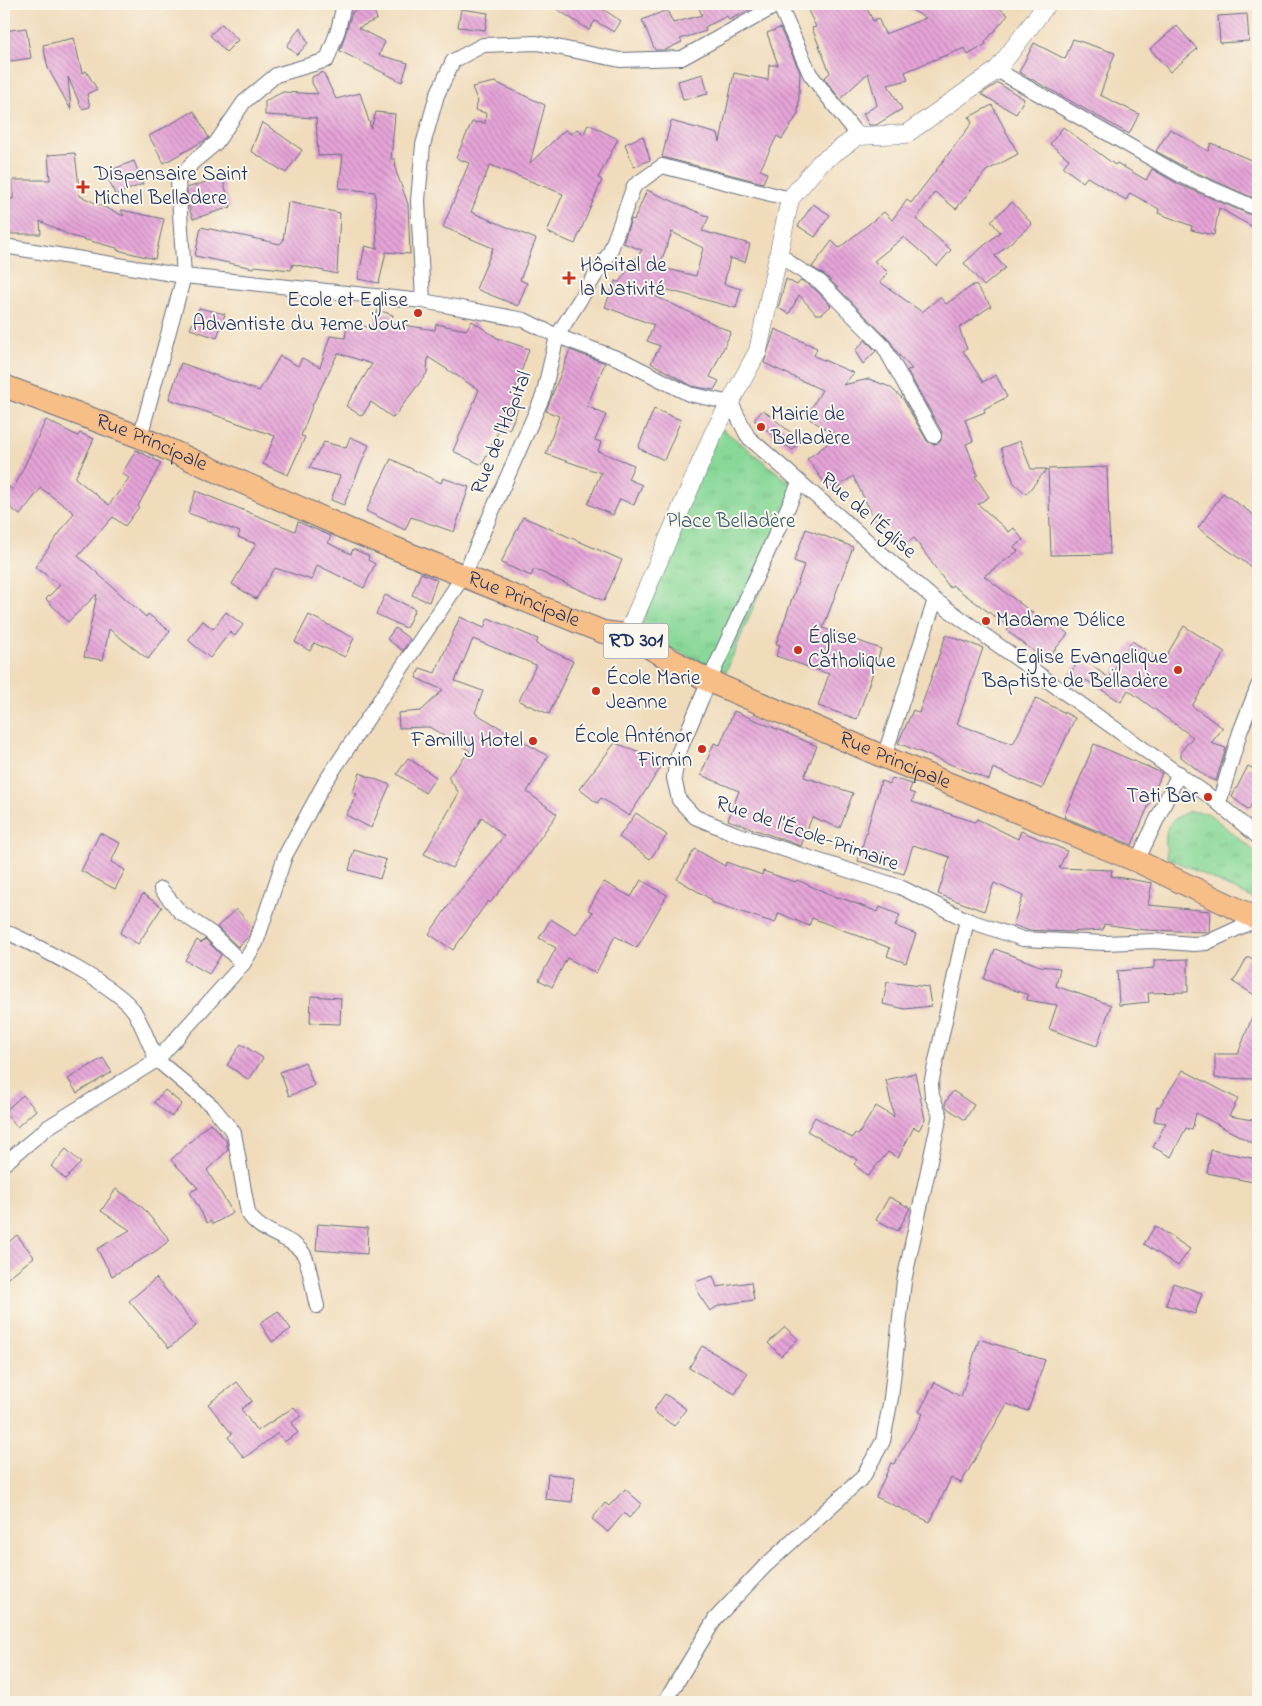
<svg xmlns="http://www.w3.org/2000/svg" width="1262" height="1706" font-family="'Indie Flower',sans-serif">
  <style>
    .park { fill: url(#park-tufts); stroke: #52847a }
    .building { fill: url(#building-back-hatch); fill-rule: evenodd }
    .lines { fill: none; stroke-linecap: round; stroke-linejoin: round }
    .minor-casing { stroke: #666c7f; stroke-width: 16 }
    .tertiary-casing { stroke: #666c7f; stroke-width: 19 }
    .primary-casing { stroke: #666c7f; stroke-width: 24 }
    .minor { stroke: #fff; stroke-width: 14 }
    .tertiary { stroke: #fff; stroke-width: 18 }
    .primary { stroke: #f7be88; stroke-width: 22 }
    .poi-dot { fill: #c8321e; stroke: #fbf7ec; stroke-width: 2 }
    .labels { text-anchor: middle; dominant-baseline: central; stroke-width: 4; stroke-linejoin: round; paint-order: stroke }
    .shield { fill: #fbf7ec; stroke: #5e6b89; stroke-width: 1 }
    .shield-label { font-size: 20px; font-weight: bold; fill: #1b2f5e }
    .poi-label { font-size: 21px; fill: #1b2f5e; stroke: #fbf7ec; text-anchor: start }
    .street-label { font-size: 21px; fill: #1b2f5e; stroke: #fbf7ec }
    .park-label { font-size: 21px; fill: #36596c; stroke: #fbf7ec }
  </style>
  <defs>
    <pattern id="park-tufts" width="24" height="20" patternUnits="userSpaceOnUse" patternTransform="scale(1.25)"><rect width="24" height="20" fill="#88d897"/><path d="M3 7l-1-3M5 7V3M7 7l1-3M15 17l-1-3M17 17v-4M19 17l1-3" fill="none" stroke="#75ba85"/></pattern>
    <pattern id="building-back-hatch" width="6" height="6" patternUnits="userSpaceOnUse" patternTransform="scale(1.25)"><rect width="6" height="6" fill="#e6a4d8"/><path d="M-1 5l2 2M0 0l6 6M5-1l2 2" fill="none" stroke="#ba86b2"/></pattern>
  </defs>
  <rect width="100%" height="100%" fill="#fbf7ec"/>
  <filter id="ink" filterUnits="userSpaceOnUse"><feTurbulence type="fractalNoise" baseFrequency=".02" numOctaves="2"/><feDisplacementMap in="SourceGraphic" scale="10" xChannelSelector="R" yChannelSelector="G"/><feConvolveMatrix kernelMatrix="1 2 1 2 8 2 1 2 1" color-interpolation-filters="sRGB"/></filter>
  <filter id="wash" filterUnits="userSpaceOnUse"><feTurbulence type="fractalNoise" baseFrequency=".0096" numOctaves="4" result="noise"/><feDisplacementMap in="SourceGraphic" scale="20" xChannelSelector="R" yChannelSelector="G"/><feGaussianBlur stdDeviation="1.12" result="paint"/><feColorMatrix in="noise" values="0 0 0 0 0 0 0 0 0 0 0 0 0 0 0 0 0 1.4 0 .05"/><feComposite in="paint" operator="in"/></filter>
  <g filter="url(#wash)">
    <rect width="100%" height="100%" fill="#f0dcbb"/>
    <g class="park">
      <polygon points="721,428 802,492 726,672 639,635 682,500"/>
      <path d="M1190,811L1208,813L1258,854V901L1167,857C1164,830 1164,822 1190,811Z"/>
    </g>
    <g id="blocks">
      <g class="building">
        <polygon points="549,4 595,4 621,21 614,32 595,21 589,30"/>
        <polygon points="697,4 761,4 729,20 727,16 705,27 706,31 680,39 682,42 665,50 655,50 642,20 667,10 673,23 702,15"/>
        <polygon points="805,4 865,4 873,21 878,18 885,34 926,18 900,4 994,4 1008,15 985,42 986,44 968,55 965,48 931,61 905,72 908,80 888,85 902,109 876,125 869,125 863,114 877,105 868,73 840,99 824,78 830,73 812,28 816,27"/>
        <polygon points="372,5 377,19 358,28 385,42 379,55 408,63 402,82 340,51 352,12"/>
        <polygon points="461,9 488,13 485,30 458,27"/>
        <polygon points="1247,14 1249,41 1220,43 1218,16"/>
        <polygon points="222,24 238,40 226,52 210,35"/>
        <polygon points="1177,26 1197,49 1170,72 1150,49"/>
        <polygon points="300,27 308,43 297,55 287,46"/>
        <polygon points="26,28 31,58 4,62 4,31"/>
        <polygon points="780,28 800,72 798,114 782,139 777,136 760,170 767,173 763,183 662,157 671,121 718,134 720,142 734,73 768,80 769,65 778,65 767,33"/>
        <polygon points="74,38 82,73 86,71 97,89 87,94 90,107 82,109 68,77 71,110 48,68 43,45"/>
        <polygon points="1073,39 1115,53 1100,95 1139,114 1129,134 1019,72 1034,43 1065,59"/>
        <polygon points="323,72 336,99 360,93 371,128 376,112 395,114 391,159 395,159 396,171 408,204 410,254 386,252 379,283 358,279 365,246 377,249 375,192 339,188 343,155 318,156 316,118 265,115 265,101 283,92 318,94 312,83 312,77"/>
        <polygon points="703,74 708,94 683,100 678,81"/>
        <polygon points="495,82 545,105 530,163 565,130 571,134 577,129 584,134 588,124 618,139 598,178 602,180 575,244 547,232 563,194 490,165 471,212 536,239 520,280 527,283 518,306 476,289 493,248 443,227 469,163 456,158 472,122 485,123 486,113 475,110 478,102 472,87"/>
        <polygon points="998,83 1024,99 1016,114 981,94"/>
        <polygon points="992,105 1018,154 986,171 956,209 935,192 916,219 951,250 937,266 904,237 874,261 888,272 880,282 922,312 940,297 946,304 975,284 991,306 959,328 967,349 963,351 983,382 996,375 1007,397 984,409 985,412 965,420 973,441 966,444 978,475 975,476 989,497 978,504 1009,532 1014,528 1023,540 1014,547 1018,551 984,576 1046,623 1049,619 1068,634 1046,660 1007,631 1009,627 952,585 950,588 914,538 901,547 883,524 878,526 853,476 832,492 807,459 838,436 806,417 822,390 764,363 775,329 817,348 814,356 854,373 843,385 869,379 890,387 903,399 927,441 934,445 941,441 942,432 907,370 912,369 899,355 890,341 826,276 812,267 832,241 839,248 884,212 892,220 907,200 911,203 972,123 969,117"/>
        <polygon points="194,111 209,138 164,163 149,136"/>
        <polygon points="262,122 302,150 286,173 251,151"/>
        <polygon points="1063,127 1115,165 1117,163 1146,180 1152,169 1178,184 1258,218 1258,230 1219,208 1214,235 1191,230 1192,226 1158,213 1159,209 1130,193 1126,200 1087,177 1083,182 1063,167 1069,159 1050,144"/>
        <polygon points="1170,129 1208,151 1211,143 1258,163 1258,200 1186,168 1156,151"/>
        <polygon points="643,136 650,160 634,167 625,144"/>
        <polygon points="75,153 80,196 124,216 121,210 164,219 155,259 117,250 117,248 71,236 40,221 41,234 4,234 4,199 13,199 13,180 50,180 48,155"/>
        <polygon points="134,161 143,184 115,195 106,172"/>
        <polygon points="222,177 231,207 193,219 188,205 187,188"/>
        <path d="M647,190L709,217L702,231L750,244L745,262L730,258L724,284L741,289L736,308L657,287L653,295L731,332L710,377L719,381L714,390L692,386L651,363L660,346L647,341L654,325L605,307L615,281L619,282L642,250L623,243L631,219L634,220ZM672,232L703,248L696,276L659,267Z"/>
        <polygon points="288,202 340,213 337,274 293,264 291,270 254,266 253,268 195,256 201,227 280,244 283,241"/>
        <polygon points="1012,202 1032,224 995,256 1005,268 984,286 964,263 1000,232 991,221"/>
        <polygon points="813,204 830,215 815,237 798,226"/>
        <polygon points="786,279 797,285 801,280 815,289 831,306 822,314 816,314 799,295 789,314 778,308"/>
        <polygon points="199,308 225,314 217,338 190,329"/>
        <polygon points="378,310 393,315 391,323 435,330 436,324 466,330 472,321 497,338 529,349 515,390 523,393 515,416 509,430 501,426 482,465 453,451 479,390 428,357 427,373 393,418 371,402 362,416 346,406 372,364 338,353 313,404 301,436 305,437 288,475 263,464 275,436 169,399 181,363 259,391 280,356 298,366 302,358 320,367 330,336 345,338 348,321 373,329"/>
        <polygon points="865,340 876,351 863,364 855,351"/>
        <polygon points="570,350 605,363 587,406 606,415 595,440 601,442 598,451 634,465 628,479 642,485 634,505 620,499 613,515 588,504 601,473 546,454 559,416 546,411"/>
        <polygon points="654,409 681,420 664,460 638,448"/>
        <polygon points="763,410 800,440 793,450 772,436 773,435 754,420"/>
        <polygon points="46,420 78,436 80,433 94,439 75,478 109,505 129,478 122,474 136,450 161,463 138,506 139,507 125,526 113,517 78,556 146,617 148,614 170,631 148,659 109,629 103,660 84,657 97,594 68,622 46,599 60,585 35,567 74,513 41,488 20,515 4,503 4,483 13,490"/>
        <polygon points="350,437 369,445 344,505 331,500 340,476 309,468 324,442 346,448"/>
        <polygon points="1020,441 1031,469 1047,469 1026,494 1014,483 1001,448"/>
        <polygon points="391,459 441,483 443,478 469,487 454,532 411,517 405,530 366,511"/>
        <polygon points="1107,467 1110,554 1051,555 1048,469"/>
        <polygon points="196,491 295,531 298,522 331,536 328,543 351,554 353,549 369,556 368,560 375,564 364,588 317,565 312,580 275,568 256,599 232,584 256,544 238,537 240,532 188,513"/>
        <polygon points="1223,493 1258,518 1258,572 1198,528"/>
        <polygon points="523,517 622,560 604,601 534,569 531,576 501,563"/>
        <polygon points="806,529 853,547 823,628 881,649 857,719 818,706 829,674 776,656 780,645 776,644 804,565 794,561"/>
        <polygon points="421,573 437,580 429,602 412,595"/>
        <polygon points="385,595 415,609 406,628 376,614"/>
        <polygon points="226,612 243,625 235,636 230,632 210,658 188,640 203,621 213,629"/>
        <polygon points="309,615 354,638 345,657 314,643 310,651 295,642"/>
        <polygon points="460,617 484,628 488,618 538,639 536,644 573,661 549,714 519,701 536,665 473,639 455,681 483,691 475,713 548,756 527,792 557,814 518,869 490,903 488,901 453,950 429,934 453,899 504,836 482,817 452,868 424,854 459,793 448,777 470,751 429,727 399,728 398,713 421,711 443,690 416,678 420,668 435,673"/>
        <polygon points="1184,626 1225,652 1192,706 1223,728 1211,743 1226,748 1216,781 1208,778 1181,757 1181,751 1193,737 1128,690 1121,702 1086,680 1082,686 1068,676 1081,658 1109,678 1132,641 1163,661"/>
        <polygon points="395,628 410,639 403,651 387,639"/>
        <polygon points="946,635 983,648 957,724 1013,744 1036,698 1075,718 1042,789 993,768 989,780 898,743 913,710 919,713"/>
        <polygon points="734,711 817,746 804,777 853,793 840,828 812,817 801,846 728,820 739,791 701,775 714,743 720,745"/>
        <polygon points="615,743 665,761 629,816 601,798 597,803 579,789"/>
        <polygon points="1094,744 1162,773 1132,845 1064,817"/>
        <polygon points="408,758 436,777 425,793 397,774"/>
        <polygon points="1248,766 1258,771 1258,803 1253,802 1249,810 1232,797"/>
        <polygon points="360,773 390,785 371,828 346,815 357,794 353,792"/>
        <polygon points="892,778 912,784 909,792 915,794 912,802 975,822 977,819 1018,839 1021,831 1067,851 1059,868 1112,870 1111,876 1152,883 1148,905 1210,911 1209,932 1144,930 1104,924 1103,930 1069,932 1027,930 1013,925 1023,896 994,883 984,911 938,894 950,857 913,845 904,874 858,861 881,781 890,784"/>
        <polygon points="636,813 667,835 650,859 619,837"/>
        <polygon points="100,833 120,843 111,862 125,870 115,889 81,871"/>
        <polygon points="695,849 725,866 726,862 762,875 763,871 795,882 797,880 838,898 839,897 878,912 880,907 900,915 895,926 916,934 906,963 887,956 890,948 812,918 809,926 779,913 775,923 711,902 712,900 677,879"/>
        <polygon points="354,850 386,860 380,879 349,870"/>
        <polygon points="641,880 667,895 637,948 615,936 596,973 567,958 552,987 539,980 556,948 539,938 551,919 576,935 593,912 588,910 604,882 631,897"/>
        <polygon points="143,894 162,907 138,944 120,933"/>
        <polygon points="236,909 252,926 249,936 238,947 217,927"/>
        <polygon points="205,939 221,955 209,974 185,960 197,940 201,943"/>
        <polygon points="995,949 1040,966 1060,968 1056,986 1111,1005 1097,1046 1049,1029 1057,1005 1027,1000 1028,995 984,979"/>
        <polygon points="1247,958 1258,958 1258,997 1233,982"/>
        <polygon points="1188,959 1188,992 1148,993 1149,1002 1119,1005 1117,971 1154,968 1154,960"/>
        <polygon points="887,982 928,987 931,1006 905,1009 883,1004"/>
        <polygon points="311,996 341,998 340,1024 310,1023"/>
        <polygon points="1257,1004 1257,1079 1215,1078 1215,1054 1238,1054"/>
        <polygon points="241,1044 263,1058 249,1080 227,1065"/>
        <polygon points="103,1058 112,1072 77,1093 68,1079"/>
        <polygon points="305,1062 314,1086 289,1096 280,1072"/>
        <polygon points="1183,1070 1238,1099 1229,1116 1258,1121 1258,1146 1196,1113 1192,1130 1186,1128 1171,1157 1153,1147 1166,1123 1154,1121 1157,1106 1159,1107"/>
        <polygon points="915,1073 925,1119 919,1130 914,1127 898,1158 888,1152 868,1176 854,1164 858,1160 807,1131 815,1117 852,1138 855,1133 858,1135 876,1106 894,1117 886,1080"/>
        <polygon points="165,1090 182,1104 171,1117 154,1102"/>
        <polygon points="953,1091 974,1105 965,1120 947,1108 945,1103"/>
        <polygon points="23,1095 36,1110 17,1127 4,1112"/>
        <polygon points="210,1123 226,1140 228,1150 207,1170 233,1213 213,1224 211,1221 207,1223 190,1192 198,1188 171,1160"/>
        <polygon points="66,1149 81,1163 65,1179 51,1166"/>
        <polygon points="1211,1150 1257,1159 1253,1182 1207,1173"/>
        <polygon points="116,1189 141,1206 170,1240 156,1251 112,1276 97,1249 130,1230 101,1211"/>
        <polygon points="889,1197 910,1208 898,1231 876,1220"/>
        <polygon points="318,1224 368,1228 367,1254 316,1250"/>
        <polygon points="1155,1226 1190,1249 1178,1266 1144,1244"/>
        <polygon points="17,1235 34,1257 4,1281 4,1246"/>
        <polygon points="713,1276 717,1287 751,1282 754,1300 720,1305 710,1311 699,1295 695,1282"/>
        <polygon points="156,1278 196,1326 169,1348 129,1301"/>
        <polygon points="1173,1283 1202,1293 1195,1314 1166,1305"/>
        <polygon points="278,1311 291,1329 272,1342 260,1323"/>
        <polygon points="785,1327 798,1339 781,1356 768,1343"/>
        <polygon points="979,1339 1045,1360 1028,1411 1007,1404 961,1483 951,1478 930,1522 876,1497 891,1463 894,1464 923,1414 919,1412 935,1382 961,1397"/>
        <polygon points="702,1346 748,1373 735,1394 689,1368"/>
        <polygon points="237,1382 252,1401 241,1409 257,1431 294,1407 301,1416 291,1423 298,1433 284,1442 278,1433 244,1458 228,1437 232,1434 208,1404"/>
        <polygon points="665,1394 686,1409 674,1426 653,1411"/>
        <polygon points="548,1474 575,1477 572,1502 545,1499"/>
        <polygon points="625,1489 642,1504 629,1518 624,1513 608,1532 592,1519 605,1503 609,1506"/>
      </g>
    </g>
  </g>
  <g filter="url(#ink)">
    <use href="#blocks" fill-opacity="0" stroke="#666c7f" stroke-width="1"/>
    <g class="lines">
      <defs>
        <g id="minor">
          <polyline points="779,4 810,74 858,136"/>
          <polyline points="997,70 1182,176 1258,209"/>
          <polyline points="4,246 184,276 423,301 524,320 557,336 622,360 689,394 731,403 748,437 935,600 1212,798 1258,837"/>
          <polyline points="779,253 794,266 820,282 884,347 934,436"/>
          <polyline points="423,301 418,200 423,145 437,95 453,61 483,45 537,43 620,60 682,58 779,4"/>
          <polyline points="140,437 184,276 178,181 193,162 216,143 244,102 276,75 327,60 338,30 344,4"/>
          <polyline points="799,483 709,681 678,754 674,778 679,800 695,817 736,834 900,887 967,920 1023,939 1105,943 1153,941 1194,944 1206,943 1258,919"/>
          <polyline points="884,757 935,600"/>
          <polyline points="1219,803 1240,732 1258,686"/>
          <polyline points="1137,861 1179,773"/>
          <polyline points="161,889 180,912 211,933 243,964"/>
          <path d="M4,1164L48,1127L157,1060C149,1044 143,1026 134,1011C118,987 39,947 11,934"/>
          <path d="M317,1306C313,1293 310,1263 303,1253C288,1234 261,1235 248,1213L234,1133L212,1106L157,1060L243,964L256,943L285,856L325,782L464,575L543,396L557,336L610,252L634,186L662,166L790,199"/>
          <polyline points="665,1702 715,1619 765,1566 863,1477 883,1441 891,1398 904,1281 940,1115 932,1096 931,1084 967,920"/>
        </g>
        <polyline id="tertiary" points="627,635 713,434 758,351 790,199 820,163 858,136 906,134 997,70 1047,4"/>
        <g id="primary">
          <path id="s1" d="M4,386L140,437L352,531L603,632L627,635L709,681L884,757L1137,861L1258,919"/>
        </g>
      </defs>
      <use href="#minor" class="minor-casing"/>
      <use href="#tertiary" class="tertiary-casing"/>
      <use href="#primary" class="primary-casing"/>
      <use href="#minor" class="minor"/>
      <use href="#tertiary" class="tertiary"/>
      <use href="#primary" class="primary"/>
    </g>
  </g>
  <g class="poi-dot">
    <path d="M80.5 179.5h5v5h5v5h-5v5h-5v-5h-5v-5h5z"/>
    <path d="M566.5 270.5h5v5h5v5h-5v5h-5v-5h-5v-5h5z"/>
    <circle cx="418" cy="313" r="5"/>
    <circle cx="761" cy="427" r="5"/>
    <circle cx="986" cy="621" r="5"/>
    <circle cx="798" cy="650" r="5"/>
    <circle cx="1178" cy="670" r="5"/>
    <circle cx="596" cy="691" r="5"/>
    <circle cx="533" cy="741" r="5"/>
    <circle cx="702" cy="749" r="5"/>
    <circle cx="1208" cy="797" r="5"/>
  </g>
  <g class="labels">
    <rect class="shield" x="603.5" y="623.5" width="65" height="35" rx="4"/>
    <g class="shield-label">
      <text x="636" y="641">RD 301</text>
    </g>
    <g class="poi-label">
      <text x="94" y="175">Dispensaire Saint<tspan x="94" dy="24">Michel Belladere</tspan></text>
      <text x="580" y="266">Hôpital de<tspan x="580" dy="24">la Nativité</tspan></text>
      <text x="408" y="301" text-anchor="end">Ecole et Eglise<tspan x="408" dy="24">Advantiste du 7eme Jour</tspan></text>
      <text x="771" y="415">Mairie de<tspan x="771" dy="24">Belladère</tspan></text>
      <text x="996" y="621">Madame Délice</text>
      <text x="808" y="638">Église<tspan x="808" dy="24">Catholique</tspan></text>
      <text x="1168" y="658" text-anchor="end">Eglise Evangelique<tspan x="1168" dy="24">Baptiste de Belladère</tspan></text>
      <text x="606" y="679">École Marie<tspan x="606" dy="24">Jeanne</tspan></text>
      <text x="692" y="737" text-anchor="end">École Anténor<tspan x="692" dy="24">Firmin</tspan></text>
      <text x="523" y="741" text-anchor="end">Familly Hotel</text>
      <text x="1198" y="797" text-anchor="end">Tati Bar</text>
    </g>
    <g class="street-label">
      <text transform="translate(502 433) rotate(-68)">Rue de l'Hôpital</text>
      <text stroke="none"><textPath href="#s1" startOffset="158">Rue Principale</textPath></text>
      <text transform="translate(868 516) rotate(41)">Rue de l'Église</text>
      <text stroke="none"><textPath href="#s1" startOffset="562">Rue Principale</textPath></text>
      <text stroke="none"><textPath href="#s1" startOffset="968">Rue Principale</textPath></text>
      <text transform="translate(807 834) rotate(19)">Rue de l'École-Primaire</text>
    </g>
    <g class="park-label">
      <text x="731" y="522">Place Belladère</text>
    </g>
  </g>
  <rect width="1262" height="1706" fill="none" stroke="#fbf7ec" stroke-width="20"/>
</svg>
